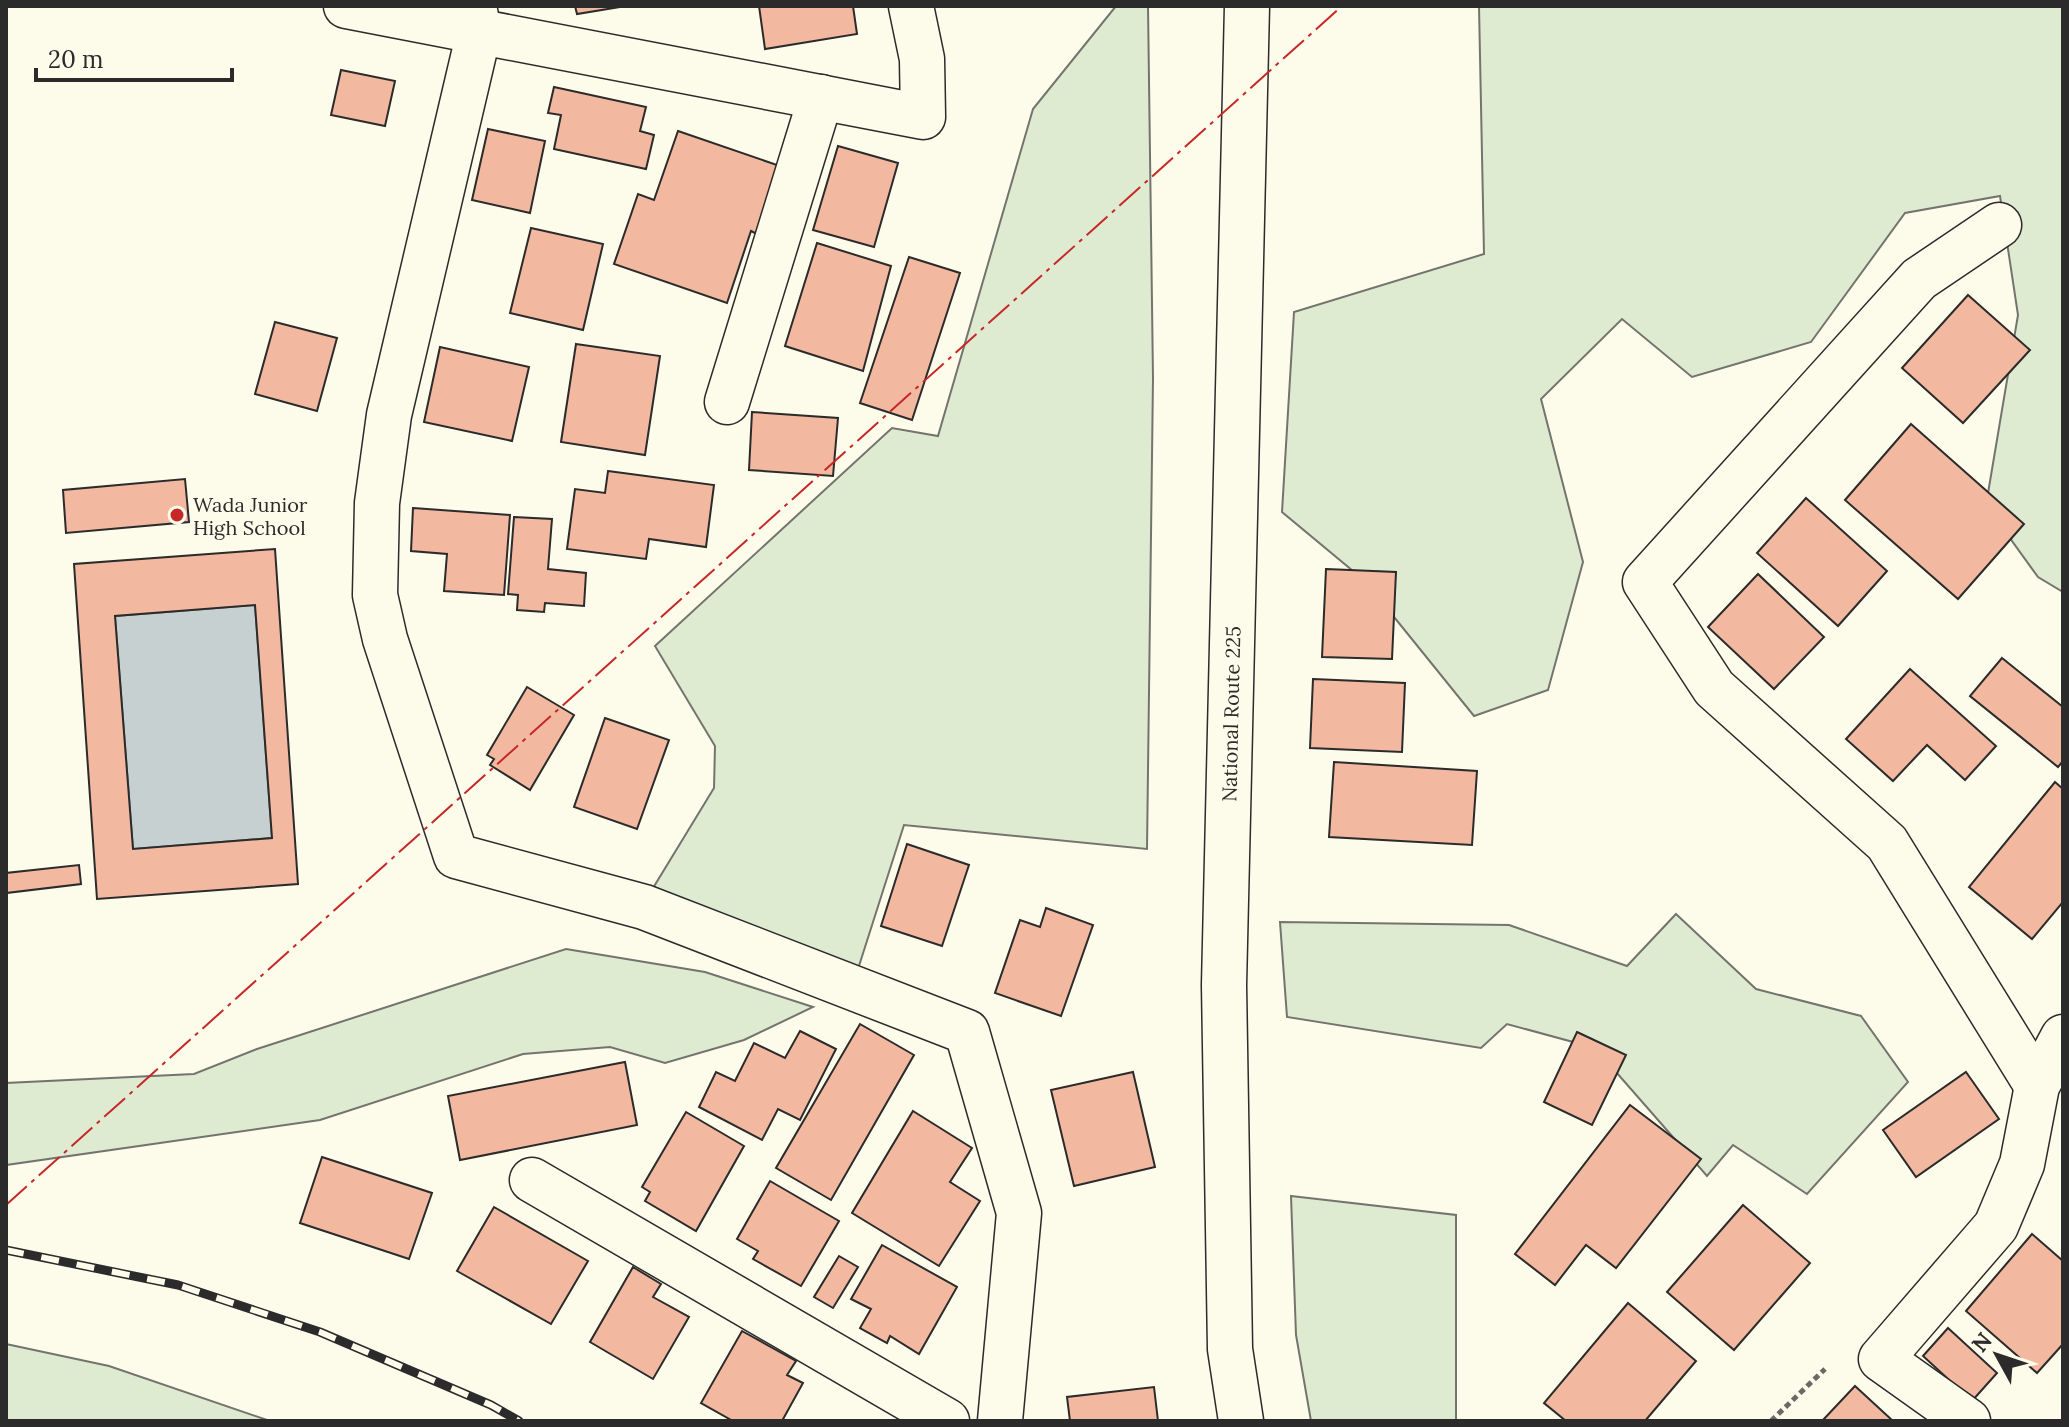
<svg xmlns="http://www.w3.org/2000/svg" width="2069" height="1427" font-family="Lora,serif">
  <style>
    .green { fill: #deebd1; stroke: #74746e; stroke-width: 2 }
    .water { fill: #c7d0d0; stroke: #74746e; stroke-width: 2 }
    .building { fill: #f2b8a0; stroke: #2b2b2b; stroke-width: 2; fill-rule: evenodd }
    .lines { fill: none; stroke-linecap: round; stroke-linejoin: round }
    .street-casing { stroke: #2b2b2b; stroke-width: 47 }
    .highway-casing { stroke: #2b2b2b; stroke-width: 47 }
    .path { stroke: #6a6964; stroke-width: 5; stroke-dasharray: 6 4; stroke-linecap: butt }
    .street { stroke: #fdfbea; stroke-width: 44 }
    .highway { stroke: #fdfbea; stroke-width: 44 }
    .rail-casing { stroke: #2b2b2b; stroke-width: 9 }
    .rail { stroke: #fdfbea; stroke-width: 6; stroke-dasharray: 18; stroke-linecap: butt }
    .power { stroke: #c62828; stroke-width: 2; stroke-dasharray: 28 6 4 6; stroke-linecap: butt }
    .poi-dot { fill: #c62828; stroke: #fdfbea; stroke-width: 3 }
    .labels { text-anchor: middle; dominant-baseline: central; stroke-width: 6; stroke-linejoin: round; paint-order: stroke }
    .poi-label { font-size: 20px; fill: #2b2b2b; stroke: #fdfbea; text-anchor: start }
    .street-label { font-size: 20px; fill: #2b2b2b; stroke: #fdfbea }
  </style>
  <rect width="100%" height="100%" fill="#fdfbea"/>
  <g class="green">
    <polygon points="1116,6 1148,6 1153,378 1147,849 904,825 858,969 650,893 714,788 715,746 655,646 892,428 938,436 1033,109"/>
    <polygon points="1479,6 2063,6 2063,592 2038,577 1986,505 2018,315 2000,196 1905,213 1811,342 1692,377 1622,319 1541,399 1583,562 1548,690 1474,716 1365,581 1282,512 1294,312 1484,254"/>
    <polygon points="1676,914 1756,989 1861,1016 1908,1082 1807,1194 1733,1145 1707,1176 1595,1048 1507,1024 1481,1048 1287,1017 1280,922 1509,925 1627,966"/>
    <polygon points="566,949 705,972 813,1007 744,1040 665,1063 610,1047 523,1054 320,1120 6,1165 6,1083 194,1074 257,1049"/>
    <polygon points="1291,1196 1456,1215 1456,1421 1311,1421 1296,1335"/>
    <polygon points="6,1344 109,1366 270,1421 6,1421"/>
  </g>
  <polygon class="water" points="255,605 272,838 133,849 115,616"/>
  <g class="building">
    <polygon points="575,6 626,6 577,14"/>
    <polygon points="759,6 853,6 857,34 765,49"/>
    <polygon points="341,70 395,81 385,126 331,115"/>
    <polygon points="554,87 646,107 640,131 654,135 646,169 554,149 561,115 548,113"/>
    <polygon points="488,129 545,141 530,213 472,200"/>
    <polygon points="678,131 780,166 757,234 751,231 727,303 614,264 638,194 654,200"/>
    <polygon points="838,146 898,163 874,247 813,230"/>
    <polygon points="531,228 603,244 583,330 510,313"/>
    <polygon points="817,243 891,266 863,371 785,346"/>
    <polygon points="909,257 960,273 912,420 860,403"/>
    <polygon points="1968,295 2030,350 1963,423 1902,368"/>
    <polygon points="275,322 337,338 317,411 255,394"/>
    <polygon points="576,344 660,356 645,455 561,442"/>
    <polygon points="440,347 529,367 512,441 424,422"/>
    <polygon points="752,412 838,418 833,476 749,470"/>
    <polygon points="1911,424 2024,524 1958,599 1845,500"/>
    <polygon points="608,471 714,485 706,547 649,539 646,559 567,549 575,489 605,493"/>
    <polygon points="185,479 189,522 66,533 63,490"/>
    <polygon points="1806,498 1887,571 1838,626 1757,553"/>
    <polygon points="413,508 510,515 504,595 444,591 447,554 411,551"/>
    <polygon points="514,517 552,519 548,569 586,573 584,606 545,603 544,612 517,610 518,595 508,594"/>
    <path d="M275,549L298,884L97,899L74,564ZM255,605L272,838L133,849L115,616Z"/>
    <polygon points="1326,569 1396,572 1392,659 1322,657"/>
    <polygon points="1758,574 1824,637 1774,689 1708,627"/>
    <polygon points="2002,658 2063,707 2063,761 2058,767 1970,696"/>
    <polygon points="1910,669 1996,746 1965,780 1927,745 1893,781 1846,739"/>
    <polygon points="1313,679 1405,683 1402,752 1310,748"/>
    <polygon points="527,687 574,715 530,790 490,765 494,759 487,755"/>
    <polygon points="605,718 669,740 637,829 574,807"/>
    <polygon points="1334,762 1477,771 1472,845 1329,837"/>
    <polygon points="2055,782 2063,789 2063,902 2032,939 1969,887"/>
    <polygon points="907,844 969,865 942,946 881,926"/>
    <polygon points="79,865 81,884 6,893 6,873"/>
    <polygon points="1046,908 1093,925 1061,1016 995,993 1020,920 1040,927"/>
    <polygon points="860,1024 914,1055 831,1200 776,1168"/>
    <polygon points="800,1031 836,1049 800,1120 778,1109 762,1140 699,1107 716,1072 735,1081 754,1043 785,1058"/>
    <polygon points="1577,1032 1626,1055 1592,1125 1544,1102"/>
    <polygon points="625,1062 637,1125 460,1160 448,1096"/>
    <polygon points="1133,1072 1155,1167 1074,1186 1051,1090"/>
    <polygon points="1966,1072 1999,1119 1916,1177 1883,1130"/>
    <polygon points="1630,1105 1701,1159 1616,1268 1586,1245 1555,1285 1515,1254"/>
    <polygon points="913,1111 972,1148 950,1182 980,1201 939,1266 852,1213"/>
    <polygon points="686,1112 744,1146 696,1231 645,1201 650,1192 642,1187"/>
    <polygon points="322,1157 432,1193 409,1259 300,1223"/>
    <polygon points="770,1181 839,1221 801,1286 753,1259 758,1251 737,1239"/>
    <polygon points="1743,1205 1810,1263 1734,1350 1667,1292"/>
    <polygon points="494,1207 588,1261 551,1324 457,1271"/>
    <polygon points="2032,1234 2063,1261 2063,1344 2037,1373 1966,1311"/>
    <polygon points="882,1245 957,1287 919,1354 890,1336 887,1343 860,1328 871,1309 851,1299"/>
    <polygon points="839,1256 858,1267 833,1308 814,1297"/>
    <polygon points="633,1267 661,1284 653,1297 689,1317 653,1379 590,1342"/>
    <polygon points="1628,1303 1696,1361 1645,1421 1566,1421 1544,1403"/>
    <polygon points="1948,1328 1997,1373 1972,1401 1923,1356"/>
    <polygon points="742,1331 796,1361 787,1375 803,1383 782,1421 733,1421 701,1403"/>
    <polygon points="1855,1386 1893,1421 1822,1421"/>
    <polygon points="1154,1387 1158,1421 1070,1421 1067,1397"/>
  </g>
  <g class="lines">
    <defs>
      <g id="street">
        <polyline points="346,6 923,117 922,59 911,6"/>
        <polyline points="474,6 479,32 389,415 377,503 375,595 385,639 456,856 644,907 967,1032 1019,1213 1000,1421"/>
        <polyline points="1999,225 1919,279 1645,582 1714,688 1887,843 2037,1086"/>
        <polyline points="727,402 821,97"/>
        <polyline points="532,1180 947,1421"/>
        <polyline points="1968,1421 1881,1359 1996,1226 2022,1164 2037,1086 2063,1037"/>
      </g>
      <g id="highway">
        <path id="s1" d="M1241,1421L1230,1349L1224,985L1247,6"/>
      </g>
    </defs>
    <use href="#street" class="street-casing"/>
    <use href="#highway" class="highway-casing"/>
    <polyline class="path" points="1771,1421 1825,1369"/>
    <use href="#street" class="street"/>
    <use href="#highway" class="highway"/>
    <defs>
      <polyline id="rail" points="6,1250 178,1285 320,1332 491,1405 519,1421"/>
    </defs>
    <use href="#rail" class="rail-casing"/>
    <use href="#rail" class="rail"/>
    <polyline class="power" points="6,1205 1342,6"/>
  </g>
  <circle class="poi-dot" cx="177" cy="515" r="8"/>
  <g class="labels">
    <g class="poi-label">
      <text x="193" y="504">Wada Junior<tspan x="193" dy="23">High School</tspan></text>
    </g>
    <g class="street-label">
      <text stroke="none"><textPath href="#s1" startOffset="708">National Route 225</textPath></text>
    </g>
  </g>
  <rect width="2069" height="1427" fill="none" stroke="#2b2b2b" stroke-width="16"/>
  <g transform="translate(1997 1355) rotate(310)" stroke="#fdfbea" stroke-width="6" paint-order="stroke">
  <path d="M0-6L14 30L0 20L-14 30Z" fill="#2b2b2b"/>
  <text y="-12" font-size="22" font-weight="bold" text-anchor="middle" fill="#2b2b2b">N</text>
  </g>
  <path d="M36 68v12h196v-12" fill="none" stroke="#2b2b2b" stroke-width="4"/>
  <text x="48" y="68" font-size="24" fill="#2b2b2b" stroke="#fdfbea" stroke-width="6" paint-order="stroke">20 m</text>
</svg>
